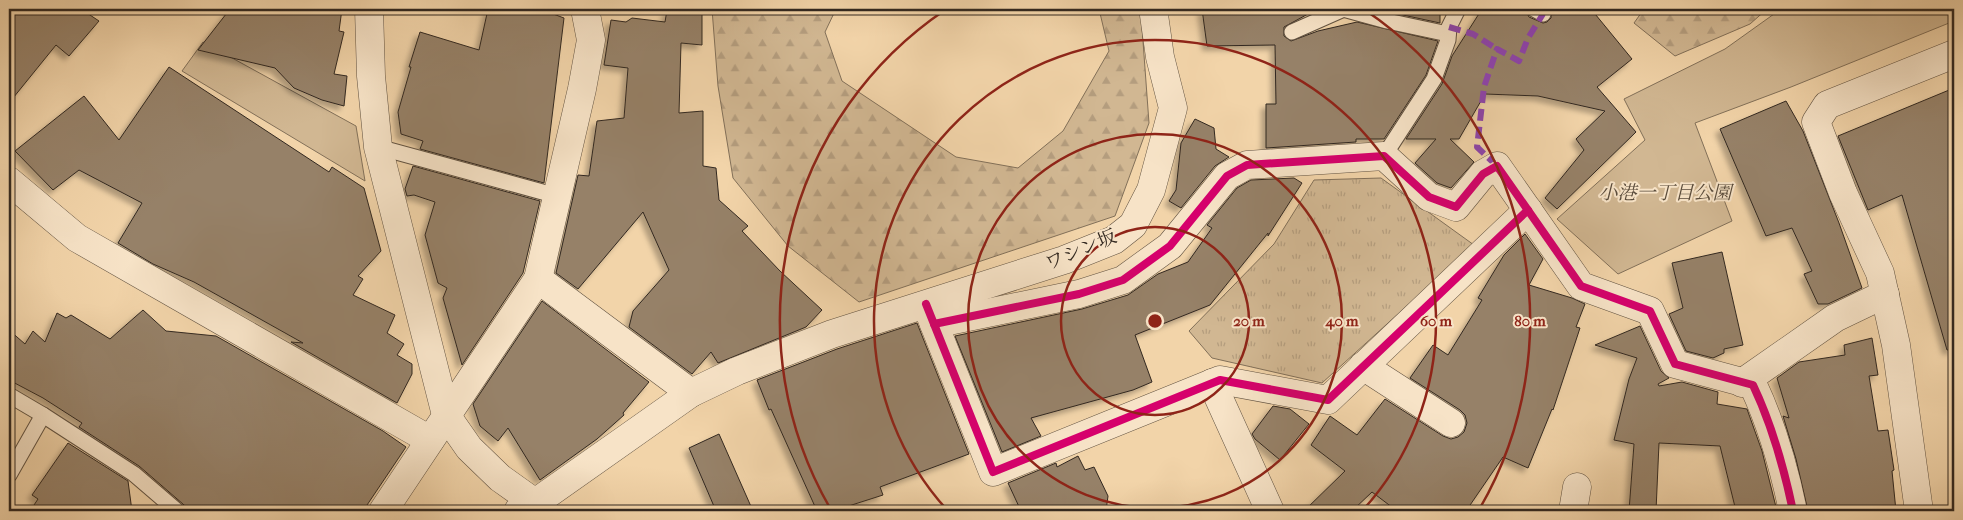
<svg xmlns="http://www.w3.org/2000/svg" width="1963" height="520" font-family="'IM FELL French Canon','Noto Serif JP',serif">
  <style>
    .grass { fill: url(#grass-tufts); stroke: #827059 }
    .forest { fill: url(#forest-firs); stroke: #827059 }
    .park { fill: #d1b792; stroke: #827059 }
    .building { fill: #968167; stroke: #322820; filter: url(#shadow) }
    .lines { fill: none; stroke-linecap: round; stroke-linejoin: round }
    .lane-casing { stroke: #625342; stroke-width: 17 }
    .street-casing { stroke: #625342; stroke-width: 29 }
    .lane { stroke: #f7e3c7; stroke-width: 15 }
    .street { stroke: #f7e3c7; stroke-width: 28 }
    .quiet { stroke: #8e44ad; stroke-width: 6; stroke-dasharray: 12 6; stroke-linecap: butt }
    .cycleway-casing { stroke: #f7e3c7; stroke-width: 11 }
    .cycleway { stroke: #d6006c; stroke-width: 8 }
    .ring { fill: none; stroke: #8f2418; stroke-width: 2.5 }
    .labels { text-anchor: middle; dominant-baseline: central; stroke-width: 4; stroke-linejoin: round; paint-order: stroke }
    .park-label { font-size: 19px; font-style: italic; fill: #5a4c3c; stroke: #f7e3c7 }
    .street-label { font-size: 19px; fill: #322820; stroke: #f7e3c7 }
    .centre { fill: #8f2418; stroke: #f7e3c7; stroke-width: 2.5 }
    .ring-label { font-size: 15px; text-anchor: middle; font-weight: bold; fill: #8f2418; stroke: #f7e3c7; stroke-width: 4; stroke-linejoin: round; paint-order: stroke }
  </style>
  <defs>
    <pattern id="grass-tufts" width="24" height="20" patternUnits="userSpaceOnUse" patternTransform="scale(1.25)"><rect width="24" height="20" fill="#d1b792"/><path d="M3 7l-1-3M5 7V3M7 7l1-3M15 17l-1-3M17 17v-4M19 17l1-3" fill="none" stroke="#b49d7e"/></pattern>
    <pattern id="forest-firs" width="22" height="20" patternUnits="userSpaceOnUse" patternTransform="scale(1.25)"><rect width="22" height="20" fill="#d1b792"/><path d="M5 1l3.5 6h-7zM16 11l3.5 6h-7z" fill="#b49d7e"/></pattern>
    <filter id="shadow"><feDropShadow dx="-4.5" dy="4.5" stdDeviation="2.5" flood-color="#0004"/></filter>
  </defs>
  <rect width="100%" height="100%" fill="#f2d4a9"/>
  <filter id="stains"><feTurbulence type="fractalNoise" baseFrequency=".004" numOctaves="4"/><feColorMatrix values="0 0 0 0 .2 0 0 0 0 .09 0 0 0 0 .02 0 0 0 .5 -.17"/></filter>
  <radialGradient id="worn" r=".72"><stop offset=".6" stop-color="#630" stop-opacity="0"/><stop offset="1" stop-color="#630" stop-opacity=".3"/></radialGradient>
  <polygon class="grass" points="1381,178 1474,245 1322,383 1212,358 1189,331 1274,244 1314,180"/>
  <g class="forest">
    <polygon points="712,9 836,9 825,32 842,81 956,157 1018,168 1063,131 1109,51 1099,9 1143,9 1141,14 1149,123 1115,216 859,302 788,246 733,178 718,86"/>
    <polygon points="1644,9 1767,9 1750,24 1675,56 1634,23"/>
  </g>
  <g class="park">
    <polygon points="1781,9 1954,9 1954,21 1791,87 1695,123 1732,221 1618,274 1557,219 1645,140 1624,99 1725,49"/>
    <polygon points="203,42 356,126 365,181 182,71"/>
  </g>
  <g class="building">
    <polygon points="9,9 81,9 99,21 69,56 56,45 9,103"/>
    <polygon points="230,9 342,9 339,31 344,32 334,74 347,76 344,106 322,100 294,88 275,68 198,50"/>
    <polygon points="488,9 540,9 564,18 544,183 420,149 423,141 401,134 398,112 411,67 409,67 420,32 479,50"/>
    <polygon points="1202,9 1309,9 1308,14 1284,27 1284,36 1291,41 1318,31 1357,22 1438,41 1426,75 1384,139 1356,139 1356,142 1266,148 1266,104 1276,104 1275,45 1207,46"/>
    <polygon points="1387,9 1440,9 1440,23 1389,12 1387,11"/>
    <polygon points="1482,9 1525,9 1529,17 1543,23 1547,22 1551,18 1551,9 1591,9 1632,59 1597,87 1636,132 1557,209 1545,198 1584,150 1576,139 1605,111 1538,96 1485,94 1459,139 1450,139 1474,162 1451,188 1437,183 1415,163 1436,139 1406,139 1442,84 1452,56"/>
    <polygon points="667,10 702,14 702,45 681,43 679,113 703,111 703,166 716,168 719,200 748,226 742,231 780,271 822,310 806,327 718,363 711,352 692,374 629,327 633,311 669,270 643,212 578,289 556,273 578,175 589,176 597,121 624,118 628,68 604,65 611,20 626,22 632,18 665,22"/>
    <polygon points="169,67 329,172 332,167 364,188 381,251 358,276 363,279 353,295 395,315 387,333 404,344 397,355 412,364 412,374 397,403 291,342 303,343 194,282 153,264 118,243 142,203 79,170 53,190 15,151 84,96 119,140"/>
    <polygon points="1954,88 1954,349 1947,350 1902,195 1868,210 1838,136"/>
    <polygon points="1786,101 1803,131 1839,223 1862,288 1828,304 1818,304 1804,274 1812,271 1792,228 1766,236 1720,129"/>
    <polygon points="1195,119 1214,128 1216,149 1229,157 1215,166 1181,208 1169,201 1176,190 1181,143"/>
    <polygon points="413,166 540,201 523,273 462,365 443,298 447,288 438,283 425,235 435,202 414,195 407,196 405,189"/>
    <polygon points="1294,178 1302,183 1268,236 1268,233 1210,305 1135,335 1152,382 1133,390 1031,418 1041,436 1002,452 955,336 1082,309 1128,295 1158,274 1188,262 1212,228 1207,225 1237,188 1251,180"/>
    <polygon points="1525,234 1543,259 1529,285 1572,298 1585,304 1576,327 1580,328 1553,410 1552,409 1528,468 1503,457 1466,511 1397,511 1372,492 1352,511 1304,511 1345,471 1311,445 1330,416 1357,435 1385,399 1443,436 1451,439 1458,437 1464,432 1467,423 1465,415 1460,410 1410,378 1433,345 1448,355 1482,300 1478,298 1504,255"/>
    <polygon points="1722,252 1743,345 1724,349 1724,353 1713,358 1686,351 1669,314 1683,308 1672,263"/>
    <polygon points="542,301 649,382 623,413 624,415 597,439 540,480 508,428 498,441 480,426 473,404"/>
    <polygon points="143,310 166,331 216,336 383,431 406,447 363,511 191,511 139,466 79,427 82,423 43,398 9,380 9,330 25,344 33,331 45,342 57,313 66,318 71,315 110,339"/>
    <polygon points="917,323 969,454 880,487 883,495 833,511 817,511 771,409 769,410 757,380 837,349"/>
    <polygon points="1640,326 1661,371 1669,378 1658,384 1659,386 1682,382 1718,392 1717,404 1747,409 1762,451 1777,511 1736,511 1720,446 1659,443 1656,511 1629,511 1634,444 1614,440 1629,379 1637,358 1595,345"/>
    <polygon points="1872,338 1878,375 1869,376 1878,431 1888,430 1894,470 1892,471 1896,511 1808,511 1796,459 1783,416 1789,418 1777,378 1799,362 1845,355 1844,345"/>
    <polygon points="1273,406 1290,409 1309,424 1280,460 1255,439 1252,434"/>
    <polygon points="719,434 753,511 716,511 689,448"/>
    <polygon points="68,443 128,481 132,511 30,511 38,499 32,495"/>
    <polygon points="1078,456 1085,470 1094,467 1108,496 1106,511 1021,511 1008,483 1056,463 1057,467"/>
  </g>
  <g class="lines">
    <defs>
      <g id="lane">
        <polyline points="1343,9 1387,21 1448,34"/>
        <polyline points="1534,9 1543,14"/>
        <polyline points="1292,32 1344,9"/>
        <polyline points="378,147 557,196"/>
        <polyline points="1384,156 1434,79 1448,40 1449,27 1458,9"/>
        <polyline points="9,395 43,415 134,474 177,511"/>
        <polyline points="9,475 43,415"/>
      </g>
      <g id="street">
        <polyline points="369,9 371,76 378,147 446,415 469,448 500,478 535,503"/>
        <polyline points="9,181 77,238 430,440"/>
        <polyline points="538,279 691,393"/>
        <polyline points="928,309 993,472 1220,380 1328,400 1528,210"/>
        <path d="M934,324L1079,294L1123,280L1170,246L1227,176L1247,165L1384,156L1429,197L1456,207L1483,174L1497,166L1581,286L1650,311L1675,364L1753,385C1772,425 1784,468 1793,511"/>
        <polyline points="1363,366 1451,423"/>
        <polyline points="1212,383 1270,511"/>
        <polyline points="1742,383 1835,318 1885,294"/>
        <polyline points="383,511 538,279 582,89 591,40 585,9"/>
        <polyline points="518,511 535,503 691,393 737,371 832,334 1064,260 1114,240 1133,225 1151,190 1173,108 1160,57 1154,15 1156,9"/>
        <polyline points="1573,511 1577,487"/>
        <polyline points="1919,511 1896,345 1880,273 1843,193 1816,122 1827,105 1954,54"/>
      </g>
    </defs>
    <use href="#lane" class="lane-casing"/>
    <use href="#street" class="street-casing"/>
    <use href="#lane" class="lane"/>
    <use href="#street" class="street"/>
    <g class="quiet">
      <polyline points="1449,27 1473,34 1497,49"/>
      <polyline points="1497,166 1477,147 1484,87 1497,49 1519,61 1528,38 1543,14"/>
    </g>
    <defs>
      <g id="cycleway">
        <polyline points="926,304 993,472 1220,380 1328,400 1528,210"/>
        <path d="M934,324L1079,294L1123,280L1170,246L1227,176L1247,165L1384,156L1429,197L1456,207L1483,174L1497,166L1581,286L1650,311L1675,364L1753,385C1772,425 1784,468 1793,511"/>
      </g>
    </defs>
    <use href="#cycleway" class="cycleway-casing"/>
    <use href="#cycleway" class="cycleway"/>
  </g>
  <g class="ring">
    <circle cx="1155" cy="321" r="94"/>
    <circle cx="1155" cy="321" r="187"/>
    <path d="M948 511A281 281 0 1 1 1362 511"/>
    <path d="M830 508A375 375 0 0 1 945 10M1365 10A375 375 0 0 1 1480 508"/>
  </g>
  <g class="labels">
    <g class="park-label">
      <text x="1665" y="193">小港一丁目公園</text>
    </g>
    <g class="street-label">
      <text transform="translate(1081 250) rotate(-23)">ワシン坂</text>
    </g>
  </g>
  <circle cx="1155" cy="321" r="8" class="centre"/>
  <g class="ring-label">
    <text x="1249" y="326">20 m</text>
    <text x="1342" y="326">40 m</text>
    <text x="1436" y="326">60 m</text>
    <text x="1530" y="326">80 m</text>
  </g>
  <rect width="1963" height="520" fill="none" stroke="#f2d4a9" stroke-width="30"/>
  <rect x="10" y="10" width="1943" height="500" fill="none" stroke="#322820" stroke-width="2.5"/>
  <rect x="15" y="15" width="1933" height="490" fill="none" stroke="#322820"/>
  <rect width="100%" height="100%" filter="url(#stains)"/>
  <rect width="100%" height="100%" fill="url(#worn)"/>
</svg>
